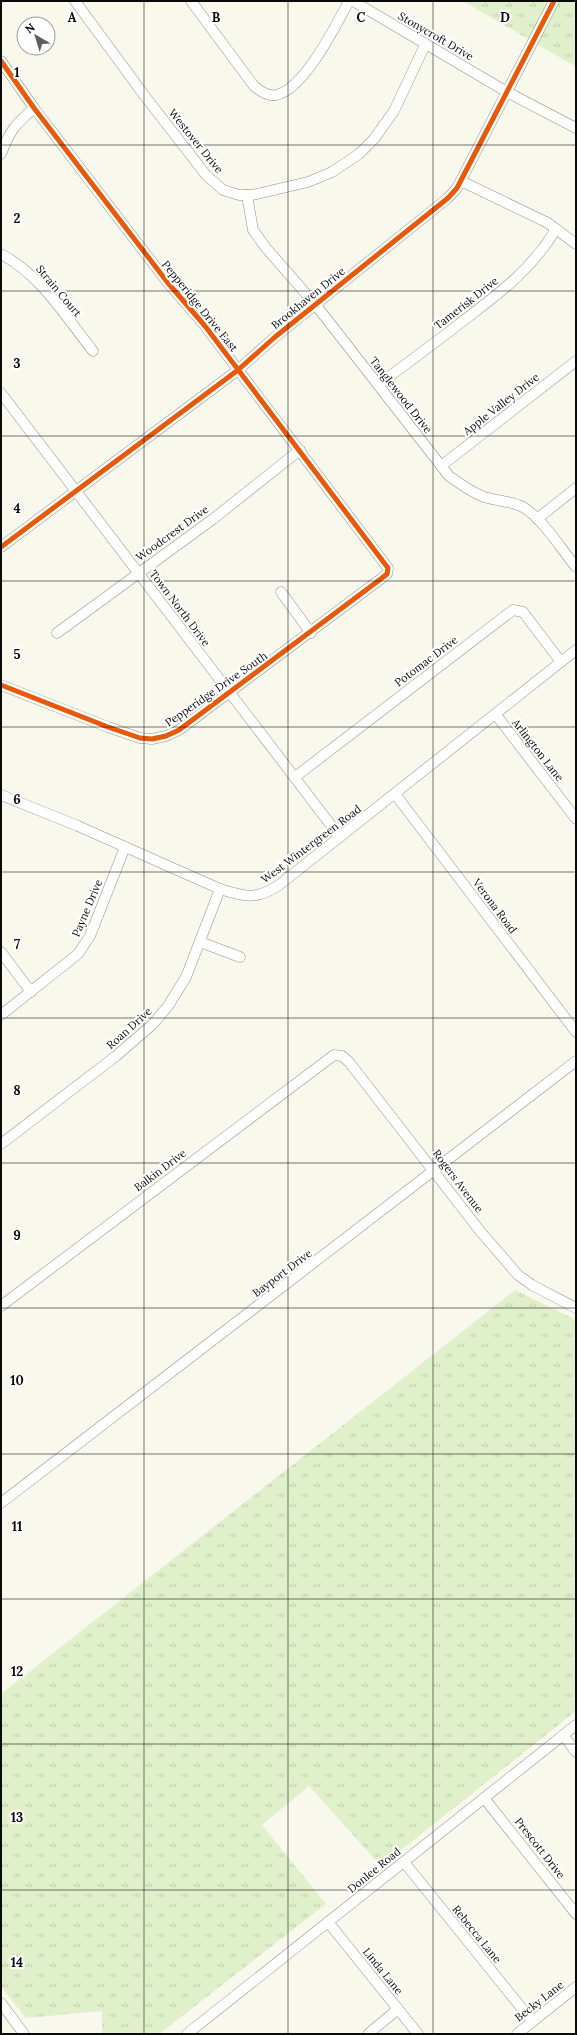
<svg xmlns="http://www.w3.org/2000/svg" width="577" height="2035" font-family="Lora,serif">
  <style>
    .grass { fill: url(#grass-tufts) }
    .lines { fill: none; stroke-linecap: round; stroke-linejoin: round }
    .minor-casing { stroke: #92918c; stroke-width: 11 }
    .minor { stroke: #fefefc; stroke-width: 10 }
    .cycleway-casing { stroke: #fff; stroke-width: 8 }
    .cycleway { stroke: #e8590c; stroke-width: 5 }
    .grid { fill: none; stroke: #0a0a0a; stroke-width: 1; stroke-opacity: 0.55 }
    .labels { text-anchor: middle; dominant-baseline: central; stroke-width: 4; stroke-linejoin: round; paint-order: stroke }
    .street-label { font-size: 11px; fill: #0a0a0a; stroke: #fff }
    .grid-label { font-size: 13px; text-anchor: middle; font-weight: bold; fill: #0a0a0a; stroke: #fff; stroke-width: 4; stroke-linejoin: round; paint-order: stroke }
  </style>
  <defs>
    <pattern id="grass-tufts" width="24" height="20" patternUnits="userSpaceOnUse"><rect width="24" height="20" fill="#e0f0cb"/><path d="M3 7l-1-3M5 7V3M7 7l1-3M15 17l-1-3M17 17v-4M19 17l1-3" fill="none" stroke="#bfccad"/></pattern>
  </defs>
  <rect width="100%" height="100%" fill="#f9f8ed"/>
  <g class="grass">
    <polygon points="463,1 576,1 576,67"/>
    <polygon points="515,1290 576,1320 576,1711 381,1866 309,1786 262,1825 326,1904 159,2034 102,2034 102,2011 26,2018 1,1987 1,1694"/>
  </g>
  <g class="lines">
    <defs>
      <g id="minor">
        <polyline points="75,1 144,95 206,175 223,190 239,195 252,195 308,182 332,172 359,154 374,139 394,111 425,45"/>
        <path d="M191,1L254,86C260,91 268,97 276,95C304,90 336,25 349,1"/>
        <polyline points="353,1 507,92 576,128"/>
        <polyline points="1,61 34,108 168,283 205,326 388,568 387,574 382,578 179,730 166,736 152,739 140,738 108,727 1,685"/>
        <path d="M1,154C10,130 15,125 34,108"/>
        <polyline points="461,181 548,223 576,244"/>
        <path d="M247,195L253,230L266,248L315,304L449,476C460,484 471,492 484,497C497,501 511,501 523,507C543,519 561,549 576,567"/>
        <path d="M1,254C41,275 65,316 93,351"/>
        <path d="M378,385C405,365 432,345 459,324C497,295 531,271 556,229"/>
        <polyline points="1,393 340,837"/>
        <polyline points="441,466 576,361"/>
        <polyline points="537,519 576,488"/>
        <polyline points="1,547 238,370 275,337 448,198 457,188 554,1"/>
        <polyline points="281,592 311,633"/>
        <polyline points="57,633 213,519 300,450"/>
        <polyline points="496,715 576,819"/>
        <polyline points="295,777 513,610 523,612 561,662"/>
        <polyline points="395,794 576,1032"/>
        <path d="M1,795L78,826L220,889C245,897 257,900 279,885L576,650"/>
        <polyline points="200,942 240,957"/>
        <polyline points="1,952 31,992"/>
        <polyline points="1,1015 78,954 90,936 125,847"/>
        <polyline points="1,1144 116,1056 153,1024 168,1006 186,977 220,889"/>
        <polyline points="1,1306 334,1055 342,1056 349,1062 480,1231 518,1275 532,1285 576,1308"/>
        <polyline points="1,1503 576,1061"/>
        <polyline points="563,1735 576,1752"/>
        <polyline points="484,1798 576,1914"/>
        <polyline points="404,1862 532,2021"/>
        <polyline points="328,1922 418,2034"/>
        <polyline points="1,2003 24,2034"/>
        <polyline points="187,2034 576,1725"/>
        <polyline points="368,2034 398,2009"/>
        <polyline points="517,2034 576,1987"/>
      </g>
    </defs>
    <use href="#minor" class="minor-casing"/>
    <use href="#minor" class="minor"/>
    <defs>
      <g id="cycleway">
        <polyline points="1,61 34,108 168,283 205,326 388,568 387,574 382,578 179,730 166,736 152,739 140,738 108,727 1,685"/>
        <polyline points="1,547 238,370 275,337 448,198 457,188 554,1"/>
      </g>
    </defs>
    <use href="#cycleway" class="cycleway-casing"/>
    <use href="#cycleway" class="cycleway"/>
  </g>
  <path class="grid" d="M144,1V2034M288,1V2034M433,1V2034M1,145H576M1,291H576M1,436H576M1,581H576M1,727H576M1,872H576M1,1018H576M1,1163H576M1,1308H576M1,1454H576M1,1599H576M1,1744H576M1,1890H576"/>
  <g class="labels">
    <g class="street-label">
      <text transform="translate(436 36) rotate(30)">Stonycroft Drive</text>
      <text transform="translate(196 141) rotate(51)">Westover Drive</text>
      <text transform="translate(59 291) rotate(50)">Strain Court</text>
      <text transform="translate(308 298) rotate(-39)">Brookhaven Drive</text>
      <text transform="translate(466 303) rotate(-38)">Tamerisk Drive</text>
      <text transform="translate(200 306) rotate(51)">Pepperidge Drive East</text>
      <text transform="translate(401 395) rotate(52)">Tanglewood Drive</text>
      <text transform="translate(501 404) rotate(-38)">Apple Valley Drive</text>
      <text transform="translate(172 533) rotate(-36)">Woodcrest Drive</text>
      <text transform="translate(180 608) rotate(53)">Town North Drive</text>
      <text transform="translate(426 661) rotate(-37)">Potomac Drive</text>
      <text transform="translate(216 689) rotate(-35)">Pepperidge Drive South</text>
      <text transform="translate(538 750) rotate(52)">Arlington Lane</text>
      <text transform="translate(311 844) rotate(-37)">West Wintergreen Road</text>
      <text transform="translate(495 906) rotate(53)">Verona Road</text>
      <text transform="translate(87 908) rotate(-67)">Payne Drive</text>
      <text transform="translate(129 1028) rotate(-42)">Roan Drive</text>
      <text transform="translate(160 1170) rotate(-37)">Balkin Drive</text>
      <text transform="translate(458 1181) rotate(53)">Rogers Avenue</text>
      <text transform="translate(282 1273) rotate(-37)">Bayport Drive</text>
      <text transform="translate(540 1848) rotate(52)">Prescott Drive</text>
      <text transform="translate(374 1870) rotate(-39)">Donlee Road</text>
      <text transform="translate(477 1934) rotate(51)">Rebecca Lane</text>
      <text transform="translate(383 1971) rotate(51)">Linda Lane</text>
      <text transform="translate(539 2001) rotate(-38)">Becky Lane</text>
    </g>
  </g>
  <g class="grid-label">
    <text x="72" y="22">A</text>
    <text x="216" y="22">B</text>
    <text x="361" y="22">C</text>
    <text x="505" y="22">D</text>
    <text x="17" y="77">1</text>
    <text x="17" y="223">2</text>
    <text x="17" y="368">3</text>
    <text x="17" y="513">4</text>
    <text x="17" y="659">5</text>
    <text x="17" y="804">6</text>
    <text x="17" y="949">7</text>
    <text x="17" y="1095">8</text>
    <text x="17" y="1240">9</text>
    <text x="17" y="1385">10</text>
    <text x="17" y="1531">11</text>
    <text x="17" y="1676">12</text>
    <text x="17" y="1822">13</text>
    <text x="17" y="1967">14</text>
  </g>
  <rect width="577" height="2035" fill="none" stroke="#0a0a0a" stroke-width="4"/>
  <g transform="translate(36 36) rotate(322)"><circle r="19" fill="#ffffff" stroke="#9d9d9d"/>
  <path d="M0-3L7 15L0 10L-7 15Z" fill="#5e5d59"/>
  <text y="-6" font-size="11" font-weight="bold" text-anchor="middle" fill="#0a0a0a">N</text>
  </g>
</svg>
